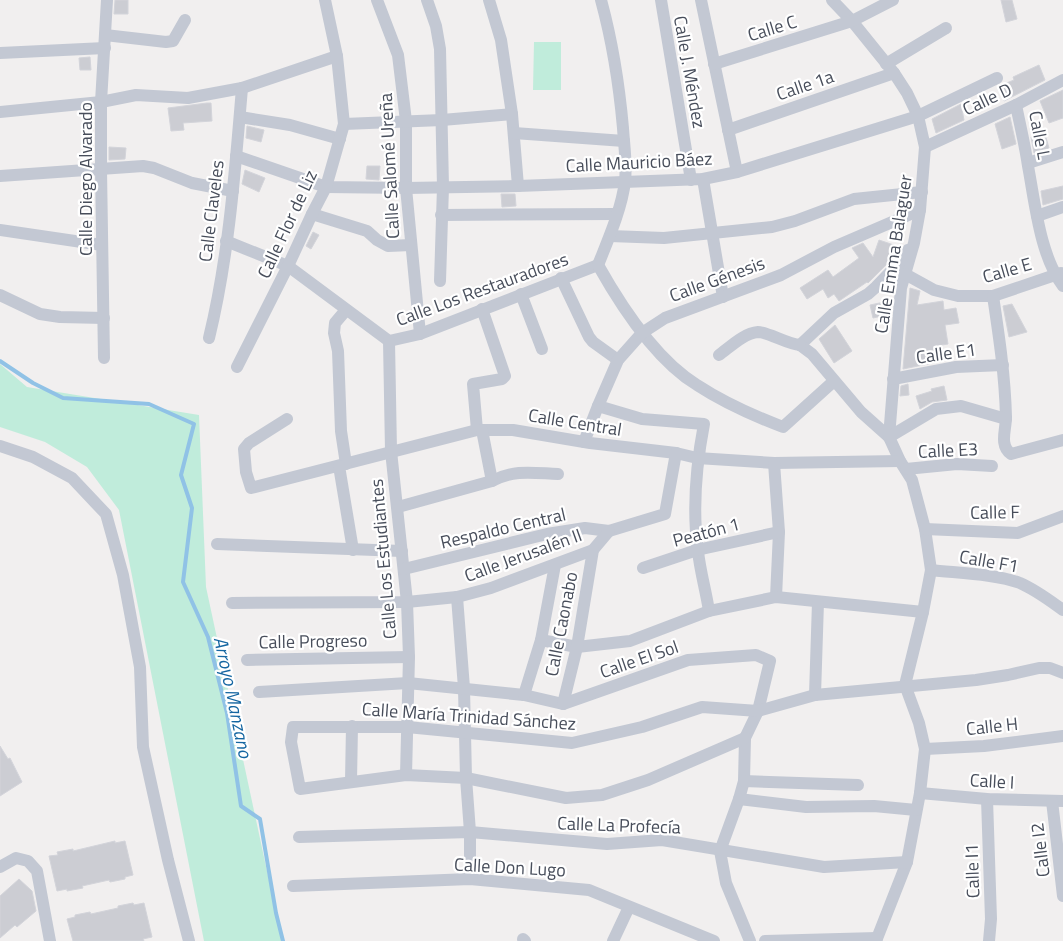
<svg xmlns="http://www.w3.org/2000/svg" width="1063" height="941" font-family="'Titillium Web',sans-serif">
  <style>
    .green { fill: #c0ecdb }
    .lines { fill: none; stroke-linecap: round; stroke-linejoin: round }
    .stream { stroke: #90c2e6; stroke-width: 4 }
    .building { fill: #cccdd3; stroke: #d3d4da }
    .minor { stroke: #c3c8d3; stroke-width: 12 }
    .labels { text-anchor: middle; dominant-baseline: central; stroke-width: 4.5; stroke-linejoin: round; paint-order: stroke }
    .street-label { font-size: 18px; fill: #484e5b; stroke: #fff }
    .water-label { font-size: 19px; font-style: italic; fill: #1566a1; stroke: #fff }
  </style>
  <rect width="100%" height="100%" fill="#f1efef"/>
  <g class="green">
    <polygon points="534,42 561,42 561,90 533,90"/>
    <polygon points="0,364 27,387 199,415 206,587 282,941 204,941 119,510 87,467 45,442 0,427"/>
  </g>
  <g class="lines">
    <polyline class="stream" points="0,361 33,383 63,398 149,404 194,424 181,475 192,508 183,582 208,637 227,713 241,806 260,819 276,913 283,941"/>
  </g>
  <g class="building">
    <polygon points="115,0 128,0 128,14 114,14"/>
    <polygon points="1001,0 1012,0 1017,19 1006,22"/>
    <polygon points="90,57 91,70 80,70 79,58"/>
    <polygon points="1039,65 1045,80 1004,101 999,86 1014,80 1013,77"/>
    <polygon points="1063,90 1063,118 1049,123 1040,101"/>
    <polygon points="207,103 211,103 212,121 183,123 184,130 171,131 168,108"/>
    <polygon points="961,104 964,120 936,133 932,119"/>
    <polygon points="1010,117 1016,144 1002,149 995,124"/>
    <polygon points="247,126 264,130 261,142 246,138"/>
    <polygon points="1045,134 1049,148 1034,153 1031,137"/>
    <polygon points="109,147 126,148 125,159 109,160"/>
    <polygon points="367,166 380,166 379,180 366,179"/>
    <polygon points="245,170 265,178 259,192 242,184"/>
    <polygon points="1063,186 1063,199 1043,205 1041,191"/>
    <polygon points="501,194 515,194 516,206 502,207"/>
    <polygon points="313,232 319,235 311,249 306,246"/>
    <polygon points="879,240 897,246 894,256 892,256 886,265 868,283 867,282 839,301 834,294 828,298 823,289 807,299 800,288 828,270 833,277 859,258 852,248 863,243 873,257"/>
    <polygon points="910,288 920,291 917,305 943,301 944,310 956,308 959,323 945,325 948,344 936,346 938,362 903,369"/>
    <polygon points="889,301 891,314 873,318 870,305"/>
    <polygon points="1012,304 1027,332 1009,337 1003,306"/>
    <polygon points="835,325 852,351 834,363 819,339"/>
    <polygon points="908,384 909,395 900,396 901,386"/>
    <polygon points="944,386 947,400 932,402 920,409 916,396 932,391 931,389"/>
    <polygon points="0,746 8,759 10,758 22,782 0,796"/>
    <polygon points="115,841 115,843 125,841 133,875 125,877 125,879 110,882 109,880 82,886 83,888 67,891 67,889 57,891 49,856 58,855 57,852 73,849 73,851"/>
    <polygon points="19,879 32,891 36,911 17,927 15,925 0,938 0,896"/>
    <polygon points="133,903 134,905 144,903 152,937 143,939 144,941 73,941 67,919 75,917 75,915 90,912 91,914 118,908 118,906"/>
  </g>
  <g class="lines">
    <g class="minor">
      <polyline points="377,0 398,55 406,121 406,188 420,334"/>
      <polyline points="427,0 436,26 440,49 443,187 440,281"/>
      <polyline points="489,0 501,40 512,114 518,186"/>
      <polyline points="661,0 691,180"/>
      <polyline points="701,0 737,172"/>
      <polyline points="832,0 852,21 894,73 907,93 918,116 925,147 920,210 914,243 901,288 889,437 900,461 912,480 925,529 931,570 923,612 905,685 919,723 925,749 920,793 907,862 876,941"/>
      <polyline points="105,35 166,42 173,41 185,20"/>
      <polyline points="0,53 105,48"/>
      <polyline points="714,64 852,21 893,0"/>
      <polyline points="886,64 946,28"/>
      <path d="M1016,105C1020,125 1025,145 1028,166C1035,203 1040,256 1063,286"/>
      <polyline points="0,112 101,102 136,95 188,98 242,88 337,56"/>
      <polyline points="240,117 290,125 340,139"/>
      <polyline points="344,124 442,120 512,114"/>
      <polyline points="728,130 894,73"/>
      <polyline points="514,133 624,141"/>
      <polyline points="925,147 1016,105 1063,80"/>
      <polyline points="236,156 326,187 406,188 518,186 703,179 737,172 918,116 997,78"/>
      <polyline points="1028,163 1063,152"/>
      <polyline points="0,176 143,166 154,168 192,183 233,191"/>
      <polyline points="703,179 723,297"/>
      <polyline points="312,214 367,231 377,240 388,246 411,245"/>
      <polyline points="441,215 616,214"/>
      <polyline points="1037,216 1063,207"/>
      <polyline points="0,230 102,245"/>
      <polyline points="610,236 664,238 772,227 795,221 854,199 922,192"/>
      <polyline points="226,241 288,266 389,341 420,334 598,265"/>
      <path d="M598,265C621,306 656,360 697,385C723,402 754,416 783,427L834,381"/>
      <path d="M598,265C608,240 622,208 625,181C627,164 624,145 623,128C619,83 613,44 601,0"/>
      <polyline points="905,274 934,290 958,296 993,296 1061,273"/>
      <polyline points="561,278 589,337 593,342 618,360"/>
      <polyline points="521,294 542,349"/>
      <polyline points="0,295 40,314 60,317 104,318"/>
      <path d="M993,296C999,336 1005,376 1006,417C1006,430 999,445 1011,454L1063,440"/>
      <path d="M209,338C229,256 235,171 242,88"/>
      <polyline points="389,341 391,451 407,602 409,657 406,775"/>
      <polyline points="800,345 834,313 868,294 876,287 899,263 908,250"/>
      <polyline points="800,345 812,354 861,412 889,437"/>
      <path d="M719,355C730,347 744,333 758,332C768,332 787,344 800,345"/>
      <polyline points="104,358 101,170 101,102 107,0"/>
      <polyline points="237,367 288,266 312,214 326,187 344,124 337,56 325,0"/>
      <polyline points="893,379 956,367 1003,365"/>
      <path d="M598,406L642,419L704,424C696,466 692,508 698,551C700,571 706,591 709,611"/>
      <polyline points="287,419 249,443 244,449 246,472 251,488 477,430 513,430 590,443 676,453 697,458 774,463 900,461"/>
      <polyline points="477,430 473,384 502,379 505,376 482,309"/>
      <polyline points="889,437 936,409 961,406 1006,419"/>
      <polyline points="584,442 598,406 618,360 642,333 665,318 781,275 834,247 920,210"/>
      <polyline points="0,446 33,457 72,478 106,514 123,575 140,667 143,747 168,860 189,941"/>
      <polyline points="774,463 779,532 776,597"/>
      <polyline points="346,464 341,431 338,351 334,333 335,323 346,310"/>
      <polyline points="339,466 353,550"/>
      <polyline points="906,469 957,464 992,466"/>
      <path d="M492,481C515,469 533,473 558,474"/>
      <polyline points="398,507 492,481 482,430"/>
      <polyline points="925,529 1018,533 1063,516"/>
      <polyline points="217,544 402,551"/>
      <polyline points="643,568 697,550 779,532"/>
      <polyline points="404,569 547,534 585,528 609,531 665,514 676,453"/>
      <path d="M931,570C957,573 996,574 1020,583C1036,590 1049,600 1063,610"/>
      <polyline points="457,597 464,688 466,778 470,832 470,879"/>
      <polyline points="232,603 407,602 457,597 491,588 593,550 609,531"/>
      <polyline points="541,640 577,647 630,641 709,611 776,597 923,612"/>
      <polyline points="247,660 409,657"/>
      <polyline points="259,692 408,683 524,695 563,704 688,660 756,655 770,661 758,711 745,738 744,781 739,799 720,851 726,883 750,941"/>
      <polyline points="524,695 541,640 555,565"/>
      <polyline points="815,695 818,602"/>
      <polyline points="563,704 577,647 593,550"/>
      <polyline points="745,738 648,780 602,795 566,798 466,778 406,775 300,789 291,742 293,727 407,727 572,743 642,727 702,707 758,711 815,695 976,680 1008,675 1039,668 1050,668 1063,673"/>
      <polyline points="925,749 984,746 1063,736"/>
      <polyline points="351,781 352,726"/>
      <polyline points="744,781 858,785"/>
      <polyline points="920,793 987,799 1063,801"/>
      <polyline points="739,799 806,807 874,806 916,810"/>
      <polyline points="987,799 991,919 989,941"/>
      <polyline points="1052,801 1063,896"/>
      <polyline points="299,837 470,832 607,844 662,840 824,867 907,862"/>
      <polyline points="0,867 16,858 28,861 37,871 50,941"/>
      <polyline points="293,886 470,879 589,890 714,941"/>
      <polyline points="523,939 525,941"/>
      <polyline points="613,941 629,907"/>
      <polyline points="765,941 877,938"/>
    </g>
  </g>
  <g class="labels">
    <g class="street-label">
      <text transform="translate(772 28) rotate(-17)">Calle C</text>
      <text transform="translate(690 72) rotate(80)">Calle J. Méndez</text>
      <text transform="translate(805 85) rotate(-19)">Calle 1a</text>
      <text transform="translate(987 99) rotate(-25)">Calle D</text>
      <text transform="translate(1040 135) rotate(79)">Calle L</text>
      <text transform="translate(639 162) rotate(-3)">Calle Mauricio Báez</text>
      <text transform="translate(389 166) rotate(-93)">Calle Salomé Ureña</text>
      <text transform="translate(85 179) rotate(-90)">Calle Diego Alvarado</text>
      <text transform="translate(211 211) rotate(-83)">Calle Claveles</text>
      <text transform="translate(287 224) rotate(-65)">Calle Flor de Liz</text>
      <text transform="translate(893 254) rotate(-81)">Calle Emma Balaguer</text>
      <text transform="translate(1007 270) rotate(-16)">Calle E</text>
      <text transform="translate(717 279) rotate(-20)">Calle Génesis</text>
      <text transform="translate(482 289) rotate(-20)">Calle Los Restauradores</text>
      <text transform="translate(946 353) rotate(-8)">Calle E1</text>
      <text transform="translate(575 422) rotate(9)">Calle Central</text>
      <text transform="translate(948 450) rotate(-3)">Calle E3</text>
      <text transform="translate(995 512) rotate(-1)">Calle F</text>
      <text transform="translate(503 528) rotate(-13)">Respaldo Central</text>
      <text transform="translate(706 532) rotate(-15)">Peatón 1</text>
      <text transform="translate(523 555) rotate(-20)">Calle Jerusalén II</text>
      <text transform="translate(383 559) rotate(-95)">Calle Los Estudiantes</text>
      <text transform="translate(989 561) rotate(10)">Calle F1</text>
      <text transform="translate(561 624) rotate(-79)">Calle Caonabo</text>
      <text transform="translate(313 641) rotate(-1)">Calle Progreso</text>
      <text transform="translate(639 659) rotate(-19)">Calle El Sol</text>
      <text transform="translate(469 716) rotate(4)">Calle María Trinidad Sánchez</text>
      <text transform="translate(992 726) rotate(-6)">Calle H</text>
      <text transform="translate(992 781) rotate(3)">Calle I</text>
      <text transform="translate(619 825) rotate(2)">Calle La Profecía</text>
      <text transform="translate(1040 850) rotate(-97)">Calle I2</text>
      <text transform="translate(510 867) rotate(3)">Calle Don Lugo</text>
      <text transform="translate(972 871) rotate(-92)">Calle I1</text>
    </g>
    <g class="water-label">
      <text transform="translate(234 697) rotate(78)">Arroyo Manzano</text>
    </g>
  </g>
</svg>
